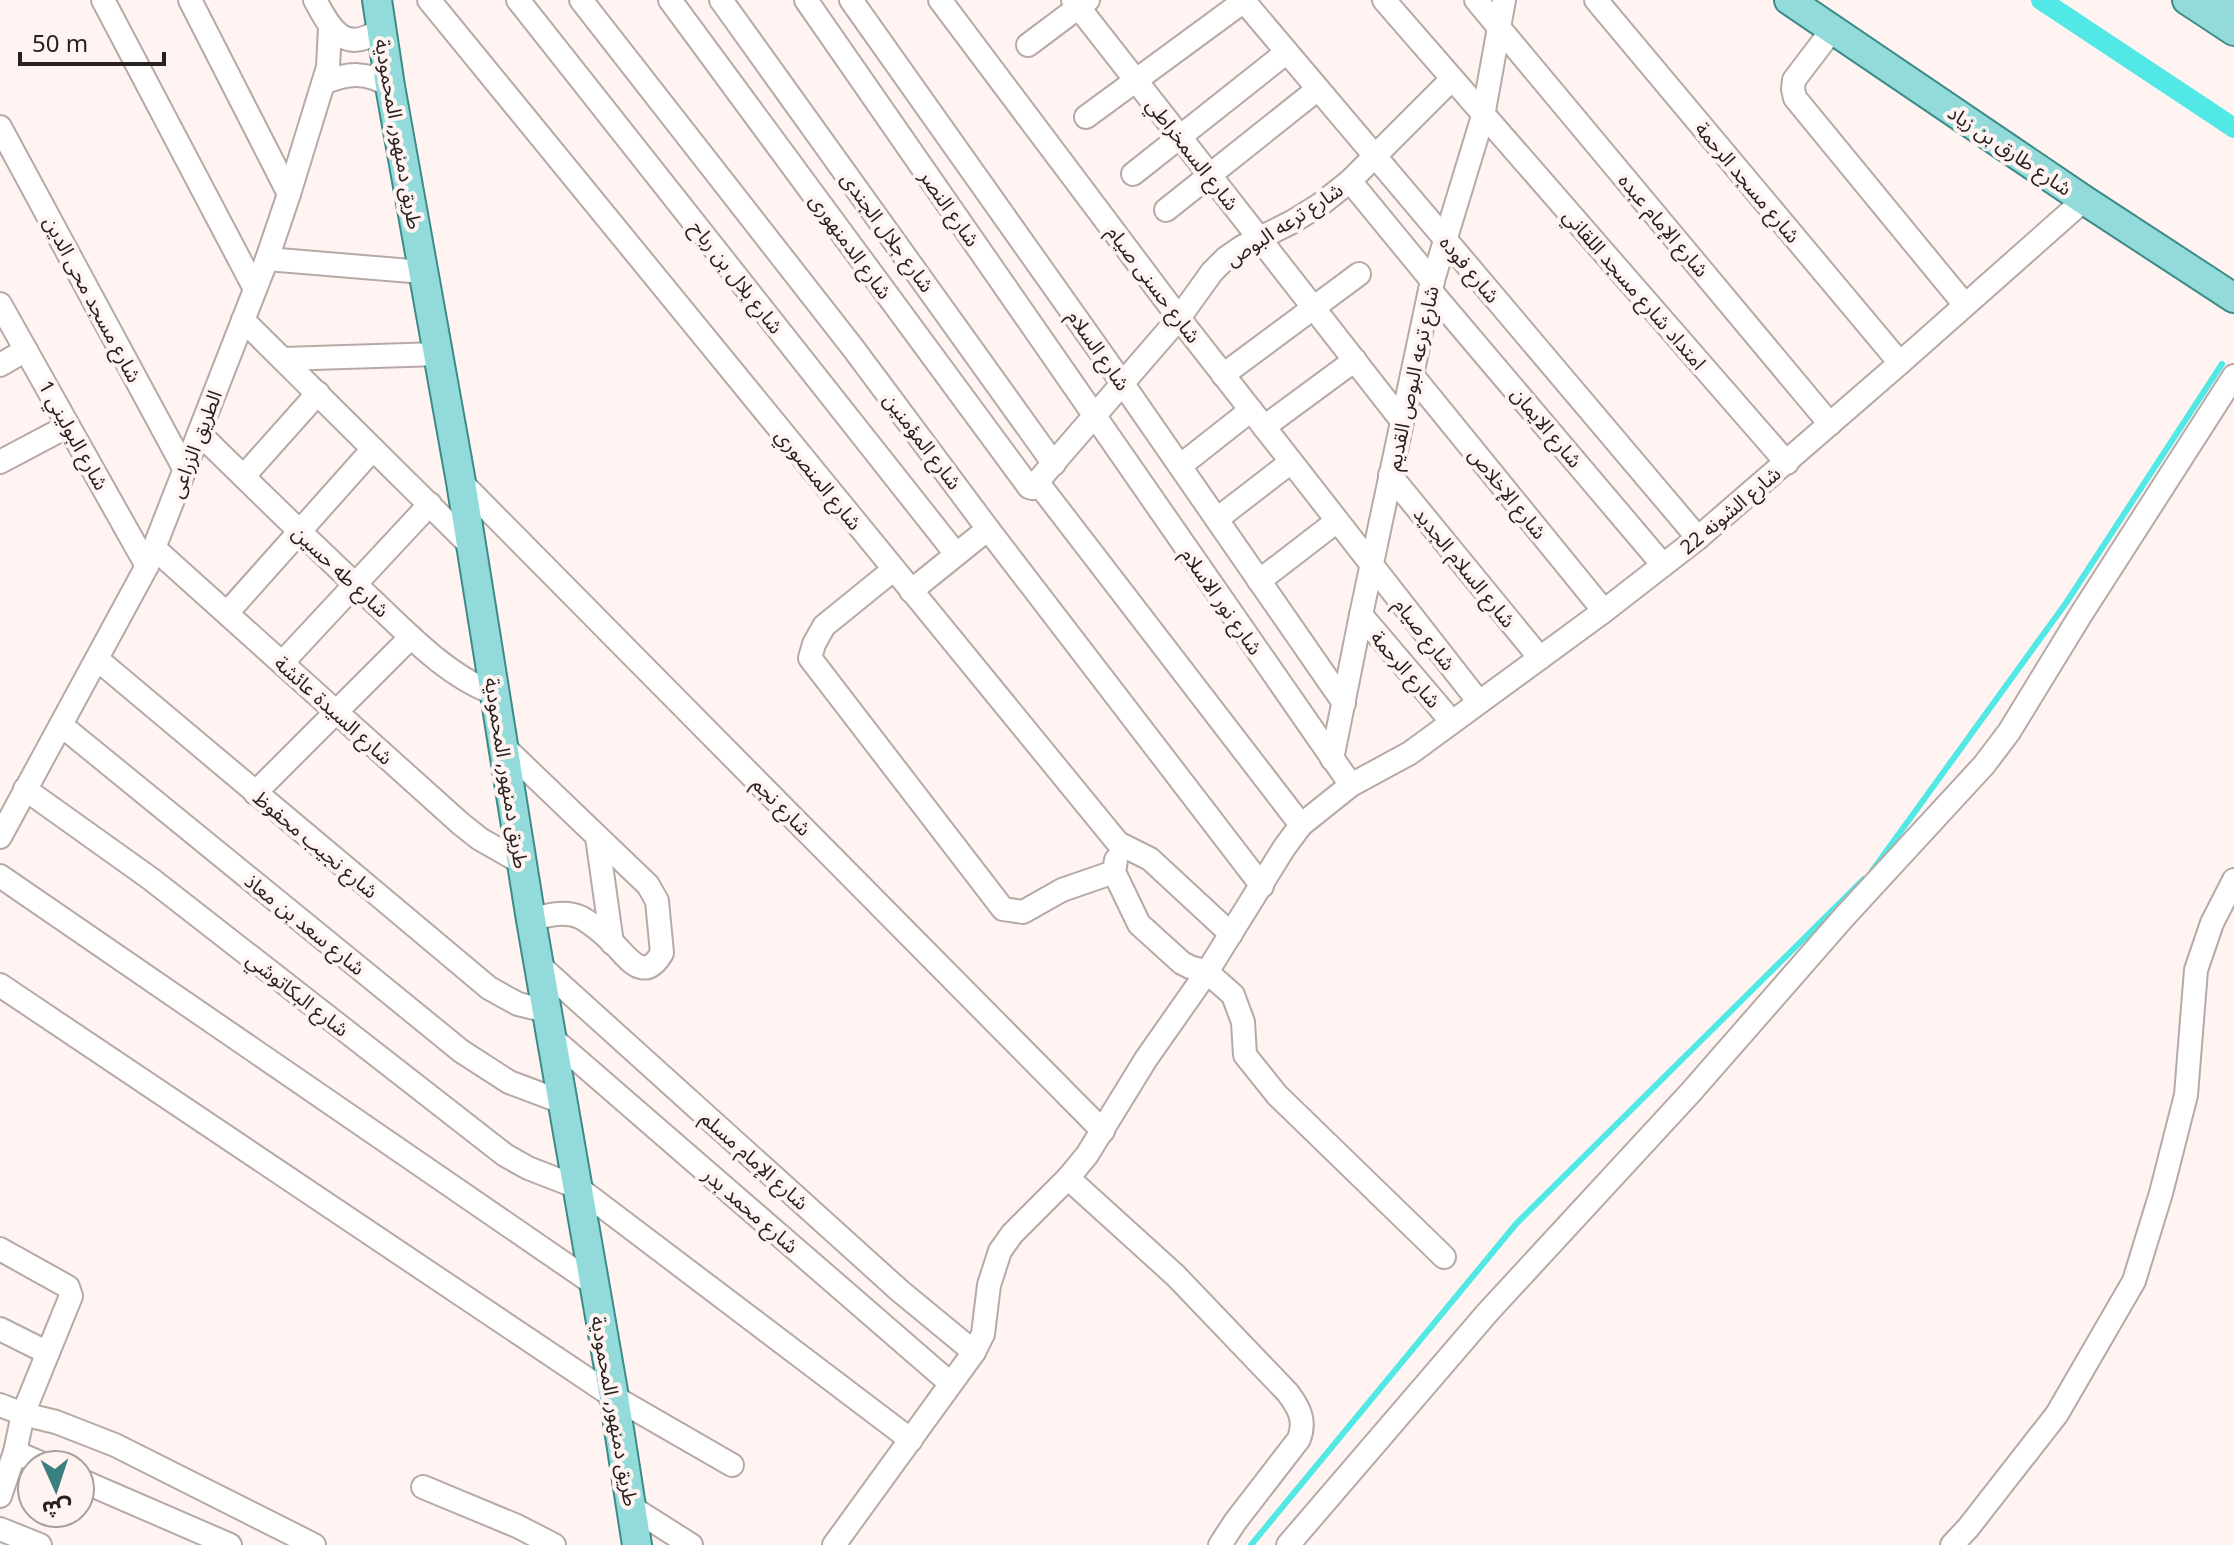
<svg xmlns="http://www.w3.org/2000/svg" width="2234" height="1545" font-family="'Noto Sans','Noto Sans Arabic',sans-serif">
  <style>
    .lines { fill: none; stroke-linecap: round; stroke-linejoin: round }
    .stream { stroke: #51e8e6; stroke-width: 6 }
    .canal { stroke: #51e8e6; stroke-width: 20 }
    .minor-casing { stroke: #b6a9a6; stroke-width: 26 }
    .major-casing { stroke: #3d8b89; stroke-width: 32 }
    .minor { stroke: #fff; stroke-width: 22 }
    .major { stroke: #92dbda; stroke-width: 28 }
    .labels { text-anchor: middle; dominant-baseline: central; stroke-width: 8; stroke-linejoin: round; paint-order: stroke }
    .street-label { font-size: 20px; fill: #272221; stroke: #fff4f1 }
  </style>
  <rect width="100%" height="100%" fill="#fff4f1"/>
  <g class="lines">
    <g class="stream">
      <polyline points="1872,871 2066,603 2222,364"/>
      <polyline points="1251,1545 1516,1224 1864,879"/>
    </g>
    <polyline class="canal" points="2041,0 2234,128"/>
    <defs>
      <g id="minor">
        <polyline points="103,0 255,289"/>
        <polyline points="190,0 289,194"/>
        <path d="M315,0C331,30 345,55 381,29"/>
        <polyline points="429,0 1118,843 1150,859 1231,934"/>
        <polyline points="518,0 956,554"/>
        <polyline points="581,0 853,348 988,529 1262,886"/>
        <polyline points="670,0 1029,487 1032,488 1179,318 1212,272 1226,258 1242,247 1292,222 1321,204 1350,181 1452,79"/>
        <polyline points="721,0 1054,464"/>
        <polyline points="806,0 1351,785"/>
        <polyline points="851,0 1123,384 1344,703"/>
        <polyline points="940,0 1179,318 1479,702"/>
        <polyline points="1073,0 1402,421"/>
        <polyline points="1243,0 1698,538"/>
        <polyline points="1384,0 1787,463"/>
        <polyline points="1476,0 1830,424"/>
        <polyline points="1596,0 1900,363"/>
        <polyline points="1832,30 1794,80 1793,89 1795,98 1965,305"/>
        <polyline points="1028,45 1088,0"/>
        <path d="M324,83C349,72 367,72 390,86"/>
        <polyline points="1086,117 1244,1"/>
        <polyline points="0,127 185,470"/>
        <polyline points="1133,174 1287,52"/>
        <polyline points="1350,181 1433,282"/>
        <polyline points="1166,210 1318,89"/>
        <polyline points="267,259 423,272"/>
        <polyline points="1430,290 1663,565"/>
        <polyline points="0,304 147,566"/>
        <polyline points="243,320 470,545"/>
        <polyline points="283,359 438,354"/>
        <polyline points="0,365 26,350"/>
        <polyline points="1223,375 1359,274"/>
        <polyline points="1412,375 1604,611"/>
        <polyline points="1264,427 1355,360"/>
        <path d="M200,434C257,490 314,546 372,600C407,633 448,677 494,693"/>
        <polyline points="0,462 68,426"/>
        <polyline points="1180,466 1251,410"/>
        <polyline points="1390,475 1540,658"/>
        <polyline points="244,476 318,393"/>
        <polyline points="461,482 1103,1131"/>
        <polyline points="1038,483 1301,825"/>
        <polyline points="1217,519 1291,462"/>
        <polyline points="154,548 461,824 480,839 522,863"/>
        <polyline points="893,570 824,626 814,644 810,658 1003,909 1023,912 1062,890 1114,872"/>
        <polyline points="1259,581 1337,521"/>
        <polyline points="911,591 988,529"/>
        <polyline points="227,613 373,449"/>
        <polyline points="1361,615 1452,722"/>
        <polyline points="97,659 489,988 518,1004 547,1011"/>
        <polyline points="282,663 430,504"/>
        <polyline points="61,725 461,1051 509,1082 562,1102"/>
        <path d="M502,745L648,885L657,901L662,953C643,985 627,956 612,942C604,934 592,924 582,918C565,910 547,915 531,920"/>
        <polyline points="1332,759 1361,615 1430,290 1483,116 1504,0"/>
        <polyline points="25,789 151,879 505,1155 528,1168 577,1187 911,1440"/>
        <polyline points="255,793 411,637"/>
        <polyline points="0,837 147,566 267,259 289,194 328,67 330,28"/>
        <polyline points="597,837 612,943"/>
        <polyline points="1116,860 1114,872 1139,924 1182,963 1190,967 1207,972 1233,995 1243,1022 1245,1055 1277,1095 1444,1257"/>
        <polyline points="0,876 594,1284"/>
        <polyline points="539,965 900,1291 974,1352"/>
        <polyline points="0,985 614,1397 732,1465"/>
        <polyline points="551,1037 950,1383"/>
        <path d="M1068,1178L1176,1276L1288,1393C1299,1408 1306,1420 1299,1439L1235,1522L1220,1545"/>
        <polyline points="0,1249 68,1287 71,1296 23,1414 15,1452 0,1496"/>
        <polyline points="0,1329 48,1353"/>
        <polyline points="0,1405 23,1414 56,1422 115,1445 314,1545"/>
        <polyline points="15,1452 45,1465"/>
        <polyline points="80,1480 230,1545"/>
        <polyline points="423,1487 517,1526 554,1545"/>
        <polyline points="631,1507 691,1545"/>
        <polyline points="0,1529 40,1545"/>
        <polyline points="834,1545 974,1352 983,1334 989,1285 1000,1251 1012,1234 1068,1178 1087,1155 1146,1059 1207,972 1284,848 1301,825 1351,785 1410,753 1604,611 1698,538 1900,363 2084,200"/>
        <polyline points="1288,1545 1488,1312 1691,1092 1844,917 1984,765 2009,732 2080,616 2234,376"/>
        <polyline points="1952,1545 1968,1528 2057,1414 2134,1281 2161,1193 2186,1095 2196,970 2212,923 2234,880"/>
      </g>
      <g id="major">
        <polyline points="377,0 390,86 461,482 531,920 614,1397 637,1545"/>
        <polyline points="1789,0 2084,200 2234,298"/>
        <polyline points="2187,0 2234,31"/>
        <polyline points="2226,0 2234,6"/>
      </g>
    </defs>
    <use href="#minor" class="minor-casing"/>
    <use href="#major" class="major-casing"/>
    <use href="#minor" class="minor"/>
    <use href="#major" class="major"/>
  </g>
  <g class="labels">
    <g class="street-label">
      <text transform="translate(399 134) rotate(80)">طريق دمنهور, المحمودية</text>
      <text transform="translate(2010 150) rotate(34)">شارع طارق بن زياد</text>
      <text transform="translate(1193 154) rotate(52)">شارع السمخراطي</text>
      <text transform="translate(1748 182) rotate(50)">شارع مسجد الرحمة</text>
      <text transform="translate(950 208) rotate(55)">شارع النصر</text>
      <text transform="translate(1284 224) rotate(-33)">شارع ترعه البوص</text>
      <text transform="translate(1664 225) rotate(50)">شارع الإمام عبده</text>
      <text transform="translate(888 232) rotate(54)">شارع جلال الجندى</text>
      <text transform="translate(851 246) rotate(54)">شارع الدمنهورى</text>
      <text transform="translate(1470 269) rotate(50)">شارع فوده</text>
      <text transform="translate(737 277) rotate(52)">شارع بلال بن رباح</text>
      <text transform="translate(1154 284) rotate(53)">شارع حسنى صيام</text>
      <text transform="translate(1635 289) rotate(49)">امتداد شارع مسجد اللقاني</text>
      <text transform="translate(93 299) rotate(62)">شارع مسجد محى الدين</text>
      <text transform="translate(1099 350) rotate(55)">شارع السلام</text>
      <text transform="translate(1412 378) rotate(-78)">شارع ترعه البوص القديم</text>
      <text transform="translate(1547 427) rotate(50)">شارع الايمان</text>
      <text transform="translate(74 435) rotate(61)">شارع البوليني 1</text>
      <text transform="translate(923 441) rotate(53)">شارع المؤمنين</text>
      <text transform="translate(195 444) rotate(-69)">الطريق الزراعى</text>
      <text transform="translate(819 479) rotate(51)">شارع المنصوري</text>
      <text transform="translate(1508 493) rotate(51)">شارع الإخلاص</text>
      <text transform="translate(1730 510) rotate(-40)">شارع الشونه 22</text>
      <text transform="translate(1465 567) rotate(51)">شارع السلام الجديد</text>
      <text transform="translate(341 571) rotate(43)">شارع طه حسين</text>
      <text transform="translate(1222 601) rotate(55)">شارع نور الاسلام</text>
      <text transform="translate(1425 634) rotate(52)">شارع صيام</text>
      <text transform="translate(1406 669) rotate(49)">شارع الرحمة</text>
      <text transform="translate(334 710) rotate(42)">شارع السيدة عائشة</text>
      <text transform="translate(507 773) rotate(81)">طريق دمنهور, المحمودية</text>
      <text transform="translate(782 806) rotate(45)">شارع نجم</text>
      <text transform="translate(316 844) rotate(40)">شارع نجيب محفوظ</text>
      <text transform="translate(305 924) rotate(39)">شارع سعد بن معاذ</text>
      <text transform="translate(298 994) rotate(38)">شارع البكاتوشي</text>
      <text transform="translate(755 1160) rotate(42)">شارع الإمام مسلم</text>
      <text transform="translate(751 1210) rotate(41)">شارع محمد بدر</text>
      <text transform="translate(615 1411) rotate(80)">طريق دمنهور, المحمودية</text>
    </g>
  </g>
  <g transform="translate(56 1489) rotate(177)"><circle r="38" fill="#fff4f1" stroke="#a9a09e" stroke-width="2"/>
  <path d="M0-6L14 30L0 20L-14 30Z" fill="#398180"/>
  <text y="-12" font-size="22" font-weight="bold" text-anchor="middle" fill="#272221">ش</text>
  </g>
  <path d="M20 52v12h144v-12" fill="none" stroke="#272221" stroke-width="4"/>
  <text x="32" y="52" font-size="24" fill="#272221" stroke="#fff4f1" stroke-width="6" paint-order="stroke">50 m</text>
</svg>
